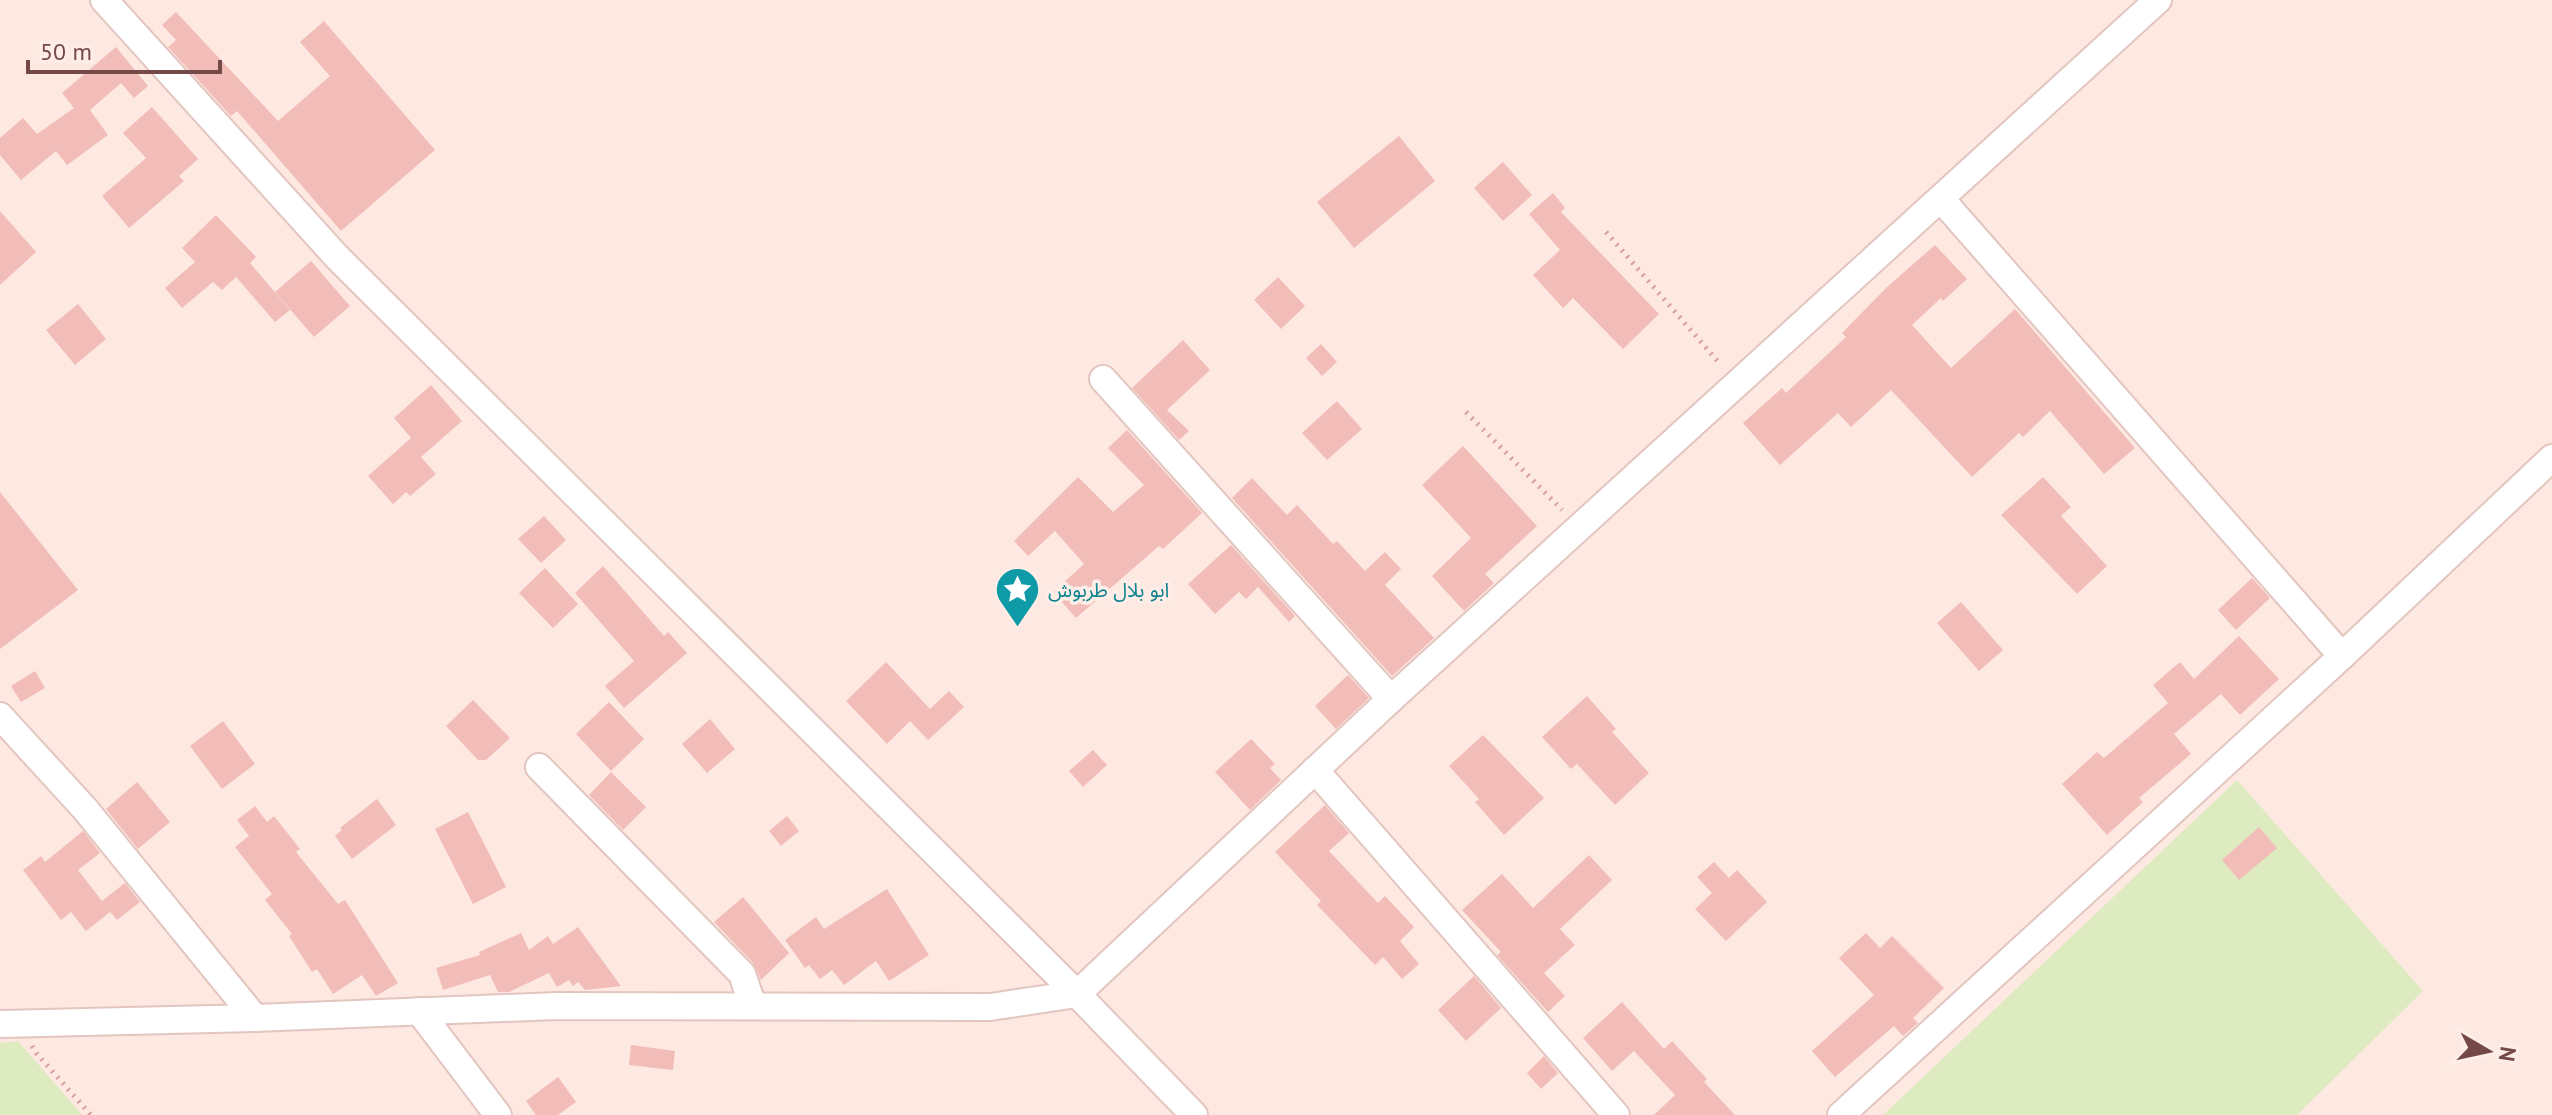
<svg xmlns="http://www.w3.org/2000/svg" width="2552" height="1115" font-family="'PT Sans','Noto Sans Arabic',sans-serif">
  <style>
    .green { fill: #deeabf }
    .building { fill: #f2bdb8 }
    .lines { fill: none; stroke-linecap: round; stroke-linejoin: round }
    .minor-casing { stroke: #e3c5c0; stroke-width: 30 }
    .path { stroke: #d7a09c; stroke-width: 5; stroke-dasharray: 2 6; stroke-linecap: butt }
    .minor { stroke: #fff; stroke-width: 26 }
    .labels { text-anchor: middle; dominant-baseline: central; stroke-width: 7; stroke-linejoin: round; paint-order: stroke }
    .culture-label { font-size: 20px; fill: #0d838f; stroke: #ffeee7; text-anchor: start }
  </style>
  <rect width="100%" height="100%" fill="#fde9e1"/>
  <g class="green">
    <polygon points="2237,780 2423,991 2297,1115 1883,1115"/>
    <polygon points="18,1041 82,1115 0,1115 0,1043"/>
  </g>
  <g class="building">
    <polygon points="176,12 278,121 330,76 300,42 324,21 435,150 341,231 237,111 231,116 168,47 176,40 162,25"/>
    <polygon points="116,47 148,86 134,98 121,83 90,110 108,135 67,165 56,151 21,180 0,155 0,138 23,118 37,134 74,108 62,93"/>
    <polygon points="152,107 198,159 179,176 184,181 129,228 102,196 146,158 123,133"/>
    <polygon points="1399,136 1435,181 1354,248 1317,202"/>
    <polygon points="1503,162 1532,195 1503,221 1474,188"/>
    <polygon points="1553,193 1565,208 1561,212 1659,314 1623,349 1573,298 1563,308 1533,275 1560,250 1529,214"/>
    <polygon points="0,211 36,252 0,285"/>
    <polygon points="216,215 256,257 250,263 290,310 275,322 236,277 222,290 213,282 182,308 165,288 195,262 182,248"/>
    <polygon points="1935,245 1967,279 1943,301 1941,298 1912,325 1951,368 2015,309 2135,448 2104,474 2050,411 2023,437 2019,433 1972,477 1891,390 1851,427 1838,413 1780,465 1743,423 1782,388 1786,393 1846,337 1842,333 1887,287"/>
    <polygon points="311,261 350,306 314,337 275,292"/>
    <polygon points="1278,277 1305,306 1281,329 1254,300"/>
    <polygon points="78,304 106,339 75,365 46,330"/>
    <polygon points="1183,340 1210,370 1167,410 1189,431 1179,440 1132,388"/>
    <polygon points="1321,344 1337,362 1322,376 1306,358"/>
    <polygon points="431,385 462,421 421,457 436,474 410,496 406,492 393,504 368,476 411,438 394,418"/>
    <polygon points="1337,401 1362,429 1327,460 1302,433"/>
    <polygon points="1127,430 1202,513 1163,549 1159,546 1076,618 1053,592 1084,564 1055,531 1028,556 1014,541 1078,477 1113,512 1144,485 1108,448"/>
    <polygon points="1463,446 1537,526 1485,574 1494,583 1464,611 1432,576 1471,538 1422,485"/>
    <polygon points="2043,477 2071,507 2061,516 2107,566 2077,594 2001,515"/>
    <polygon points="1252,478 1287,515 1297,505 1333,544 1337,541 1365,571 1385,552 1401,569 1385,585 1434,638 1392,676 1232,498"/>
    <polygon points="0,492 78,590 0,649"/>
    <polygon points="544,516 566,540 541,563 518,539"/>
    <polygon points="1231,545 1295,616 1289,622 1258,587 1246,599 1239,592 1215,614 1188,584"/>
    <polygon points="603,566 664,636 668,632 687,653 624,708 605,686 634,661 575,593"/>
    <polygon points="545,568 578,604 553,628 519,593"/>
    <polygon points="2252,578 2270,598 2236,630 2218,610"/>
    <polygon points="1961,602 2003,650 1979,671 1937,623"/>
    <polygon points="2239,636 2279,679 2240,715 2221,694 2174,734 2191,754 2139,798 2143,802 2107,835 2062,784 2097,752 2104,758 2168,703 2153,685 2180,662 2194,679"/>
    <polygon points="886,662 930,709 949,691 964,707 928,740 910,721 887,744 846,701"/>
    <polygon points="35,671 45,688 21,702 11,686"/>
    <polygon points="1348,675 1369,698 1336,729 1315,706"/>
    <polygon points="1587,696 1616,729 1612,732 1649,773 1615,805 1577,764 1571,769 1542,737"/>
    <polygon points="473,700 510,738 486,760 478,760 446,726"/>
    <polygon points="609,702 644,739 611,771 576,734"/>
    <polygon points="710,719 735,749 707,773 682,744"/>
    <polygon points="223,721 255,764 222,789 190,746"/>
    <polygon points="1483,735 1544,798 1504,835 1475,802 1479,799 1449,766"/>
    <polygon points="1251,739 1275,764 1270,768 1281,780 1250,810 1215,772"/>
    <polygon points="1093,750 1107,765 1083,787 1069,771"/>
    <polygon points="611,772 646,807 623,830 589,795"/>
    <polygon points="137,782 170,822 138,849 106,809"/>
    <polygon points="377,799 396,825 352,859 335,836 342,830 340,828"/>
    <polygon points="1325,805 1349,833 1329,851 1378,903 1385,896 1414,927 1400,941 1419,964 1402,979 1383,957 1375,965 1317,905 1321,901 1275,852"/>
    <polygon points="255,806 267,822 274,816 300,849 296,852 338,904 345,900 398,983 376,996 362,975 333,994 317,969 312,972 289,936 292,934 265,900 272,894 235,847 249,836 237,820"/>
    <polygon points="468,812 506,887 473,904 435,829"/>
    <polygon points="787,816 799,831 781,846 769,831"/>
    <polygon points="2259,827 2277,848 2239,880 2222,860"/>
    <polygon points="83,831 100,853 78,870 102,901 125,883 140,902 117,920 107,908 110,912 86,931 71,912 61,920 23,870 41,856 45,862"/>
    <polygon points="1589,855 1612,880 1560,929 1575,945 1544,973 1565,996 1548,1012 1497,955 1501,952 1462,910 1502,874 1533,908"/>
    <polygon points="1714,862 1729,878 1737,870 1767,902 1726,941 1695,909 1712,893 1697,877"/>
    <polygon points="887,889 929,955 889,981 876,961 844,985 832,970 820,979 809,965 805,968 785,940 816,917 824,929"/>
    <polygon points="743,897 789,953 761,980 753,963 714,922"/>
    <polygon points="578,927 621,986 585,990 578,982 573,986 569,980 557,987 549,973 509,992 498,992 490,975 443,990 436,968 480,955 479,952 521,933 529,950 548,936 553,944"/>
    <polygon points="1866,933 1880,948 1892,936 1944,988 1913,1018 1918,1023 1903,1036 1894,1026 1835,1077 1812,1051 1874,995 1839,958"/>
    <polygon points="1474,976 1501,1008 1466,1041 1438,1010"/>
    <polygon points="1622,1002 1664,1049 1672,1041 1707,1079 1704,1082 1735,1115 1654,1115 1675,1095 1634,1051 1612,1071 1583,1038"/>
    <polygon points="631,1045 675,1051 673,1070 629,1065"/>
    <polygon points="1544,1056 1558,1073 1541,1089 1527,1073"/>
    <polygon points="558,1077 576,1102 558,1115 536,1115 526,1101"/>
  </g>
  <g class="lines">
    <defs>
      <g id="minor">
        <polyline points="104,0 337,257 1077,994 1194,1115"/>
        <polyline points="1941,199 2342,656"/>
        <polyline points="1103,379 1391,699"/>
        <polyline points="0,716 85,809 255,1018"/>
        <polyline points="539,767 742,974 753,1006"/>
        <polyline points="1315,770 1616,1115"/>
        <polyline points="419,1011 498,1115"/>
        <polyline points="0,1024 255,1018 556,1006 990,1007 1077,994 1391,699 2158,0"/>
        <polyline points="1841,1115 2342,656 2552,458"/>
      </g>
    </defs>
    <use href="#minor" class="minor-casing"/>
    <g class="path">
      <polyline points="1606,232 1721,365"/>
      <polyline points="1466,412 1562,510"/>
      <polyline points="32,1046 37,1054 91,1115"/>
    </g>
    <use href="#minor" class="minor"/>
  </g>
  <defs>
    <symbol id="sight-pin" viewBox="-11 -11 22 30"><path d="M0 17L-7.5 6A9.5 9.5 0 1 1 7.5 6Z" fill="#0f9aa8" stroke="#ffeee7"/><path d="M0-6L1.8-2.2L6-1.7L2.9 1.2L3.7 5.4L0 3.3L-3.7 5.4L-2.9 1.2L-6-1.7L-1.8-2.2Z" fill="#fff"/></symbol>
  </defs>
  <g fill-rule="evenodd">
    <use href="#sight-pin" x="992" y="564" width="51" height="69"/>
  </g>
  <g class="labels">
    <g class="culture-label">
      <text x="1048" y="590">ابو بلال طربوش</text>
    </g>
  </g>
  <g transform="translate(2488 1051) rotate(99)" stroke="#ffeee7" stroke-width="6" paint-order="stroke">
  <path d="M0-6L14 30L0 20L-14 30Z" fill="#744948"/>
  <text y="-12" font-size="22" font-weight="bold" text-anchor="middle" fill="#744948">N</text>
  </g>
  <path d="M28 60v12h192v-12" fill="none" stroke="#744948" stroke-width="4"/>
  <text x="40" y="60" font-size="24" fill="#744948" stroke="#ffeee7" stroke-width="6" paint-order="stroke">50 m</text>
</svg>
